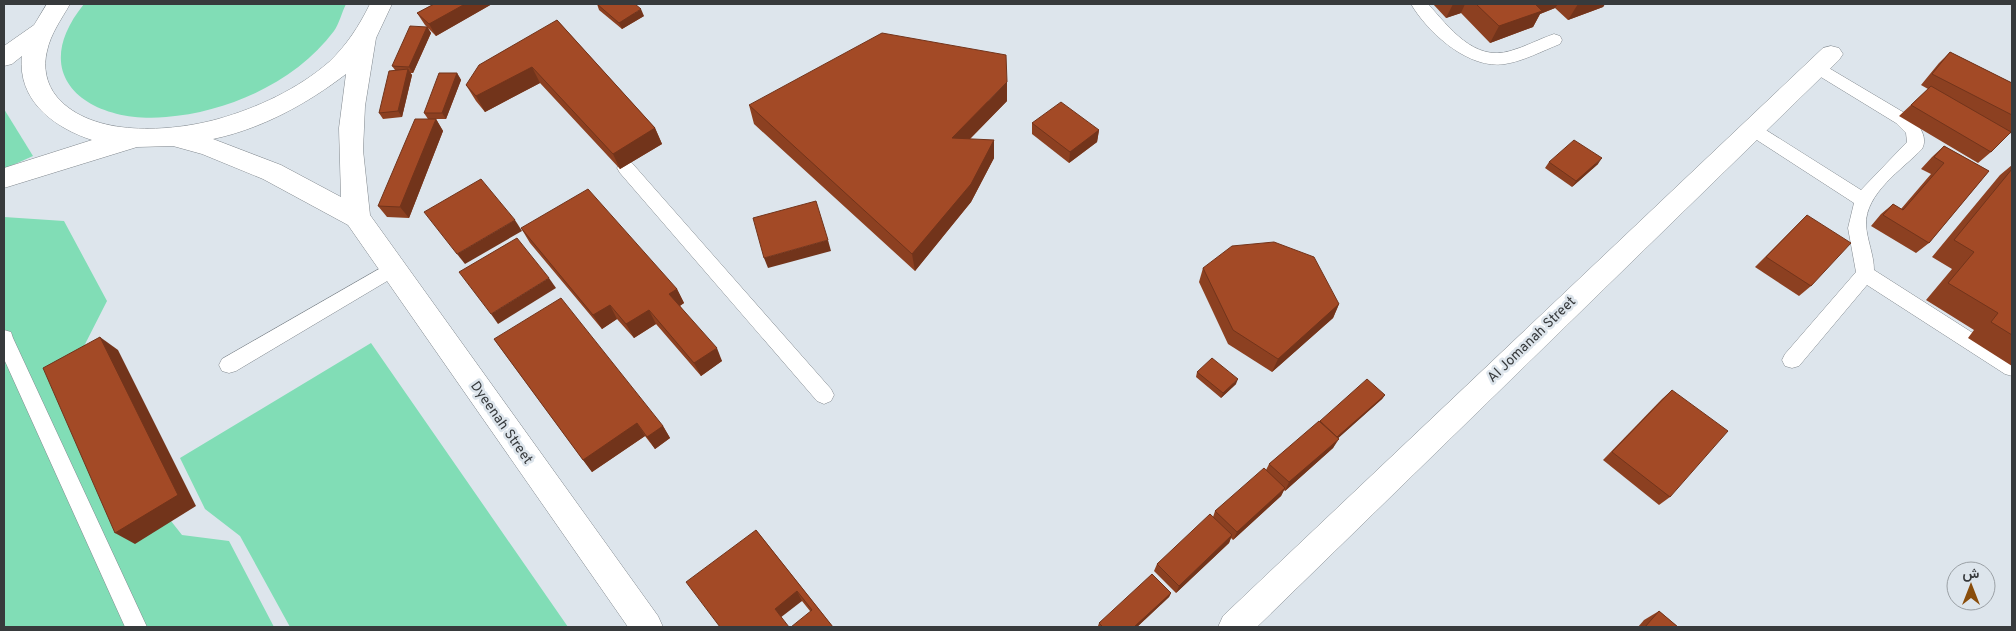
<svg xmlns="http://www.w3.org/2000/svg" width="2016" height="631" font-family="Overpass,Vazirmatn,sans-serif">
  <style>
    .green { fill: #81ddb6 }
    .lines { fill: none; stroke-linecap: round; stroke-linejoin: round }
    .lane-casing { stroke: #81888e; stroke-width: 1 }
    .street-casing { stroke: #81888e; stroke-width: 1 }
    .lane { fill: #fff; fill-rule: evenodd }
    .street { fill: #fff; fill-rule: evenodd }
    .wall { fill: #8c4021 }
    .shaded-wall { fill: #72341b }
    .building { fill: #a34a26; stroke: #72341b }
    .labels { text-anchor: middle; dominant-baseline: central; stroke-width: 5; stroke-linejoin: round; paint-order: stroke }
    .street-label { font-size: 14px; fill: #373a3c; stroke: #dde5ec }
  </style>
  <rect width="100%" height="100%" fill="#dde5ec"/>
  <g class="green">
    <path d="M84,4H346C342,12 339,24 334,31C296,82 228,112 166,117C91,124 24,78 84,4Z"/>
    <polygon points="4,109 33,156 4,169"/>
    <polygon points="4,217 64,221 107,301 80,354 171,521 182,535 229,541 274,627 4,627"/>
    <polygon points="371,343 568,627 290,627 240,536 205,509 180,458"/>
  </g>
  <g class="lines">
    <defs>
      <g id="lane">
        <path d="M1411,4H1428C1449,27 1474,62 1510,51C1525,47 1539,39 1554,34L1560,36L1562,40L1560,44C1542,51 1524,61 1505,64C1469,70 1428,33 1411,4Z"/>
        <path d="M1817,61L1908,115C1917,122 1929,136 1922,149C1903,169 1865,193 1866,225C1867,240 1874,255 1874,270L2012,358V376L2005,374L1867,285L1799,366L1792,368L1785,366L1782,360L1785,354L1856,272L1848,228L1854,203L1746,133L1744,129L1746,125L1752,123L1758,125L1861,190L1907,142L1906,133L1896,123L1811,71L1809,67L1811,63Z"/>
        <polygon points="626,161 632,163 831,389 834,395 831,401 824,404 817,401 620,173 617,168 620,163"/>
        <polygon points="393,261 399,264 402,269 399,274 236,371 229,373 222,371 219,365 222,359"/>
        <polygon points="4,330 11,332 13,338 147,627 125,627 4,359"/>
      </g>
      <g id="street">
        <path d="M47,4H70C61,20 51,33 47,51C43,67 46,84 57,97C92,138 171,132 218,119C257,108 298,89 329,62C347,45 359,26 370,4H392L376,38L365,106L363,150L370,215L658,616L663,627H628L348,225L263,179L202,154L173,146L137,147L4,188V168L92,140C55,128 17,101 22,56L12,64L4,66V46L34,25ZM346,74L339,128L341,197L281,165L213,139C261,129 307,104 346,74Z"/>
        <polygon points="1831,46 1839,48 1843,54 1839,60 1257,627 1218,627 1223,616 1823,48"/>
      </g>
    </defs>
    <use href="#lane" class="lane-casing"/>
    <use href="#street" class="street-casing"/>
    <use href="#lane" class="lane"/>
    <use href="#street" class="street"/>
  </g>
  <g class="wall">
    <polygon points="434,4 492,4 436,36 428,28 431,33 413,73 410,73 412,75 402,117 383,119 379,113 395,70 392,66 427,27 425,25 417,13"/>
    <polygon points="597,4 644,16 622,29 599,10"/>
    <polygon points="1433,4 1605,4 1603,7 1568,20 1555,8 1540,14 1533,27 1490,43 1461,13 1446,18"/>
    <polygon points="557,20 655,128 662,144 620,169 540,83 485,112 476,101 466,85"/>
    <polygon points="1950,52 2012,83 2012,134 2010,133 1991,152 1978,163 1899,116 1928,89 1921,85 1939,63"/>
    <polygon points="457,73 461,80 446,119 428,119 424,113"/>
    <polygon points="1007,101 970,139 994,158 971,202 915,271 754,124 749,105"/>
    <polygon points="436,119 443,131 409,218 387,217 378,206"/>
    <polygon points="1032,123 1099,130 1097,142 1069,163 1032,134"/>
    <polygon points="1944,146 1989,171 1929,243 1916,253 1871,226 1881,214 1893,204 1901,209 1931,174 1921,169 1932,157"/>
    <polygon points="1549,162 1598,164 1572,187 1545,168"/>
    <polygon points="2012,165 2012,366 1968,338 1974,330 1926,300 1952,269 1932,257 2000,175"/>
    <polygon points="1807,215 1811,286 1799,296 1755,267"/>
    <polygon points="521,228 677,289 684,303 680,306 722,361 701,376 656,324 634,338 617,319 602,329 530,243"/>
    <polygon points="1203,268 1339,304 1333,318 1272,372 1228,344 1199,282"/>
    <polygon points="494,339 663,426 670,438 655,449 645,436 592,472"/>
    <polygon points="1197,372 1236,384 1221,398 1196,377"/>
    <polygon points="1672,390 1670,497 1659,505 1603,460 1662,399"/>
    <polygon points="1385,395 1382,399 1338,438 1333,448 1285,491 1284,490 1281,496 1233,540 1231,538 1229,543 1176,593 1154,571 1157,564 1213,517 1215,511 1266,470 1269,464 1320,421"/>
    <polygon points="756,530 833,627 810,611 802,601 720,627"/>
    <polygon points="1171,593 1169,597 1137,627 1099,627 1098,626 1099,623"/>
    <polygon points="1659,611 1678,627 1638,627 1644,620"/>
  </g>
  <g class="shaded-wall">
    <polygon points="465,4 492,4 436,36 429,24"/>
    <polygon points="1453,4 1465,4 1461,13 1446,18"/>
    <polygon points="1533,4 1558,4 1555,8 1540,14 1533,27 1490,43 1499,26"/>
    <polygon points="1578,4 1605,4 1603,7 1568,20"/>
    <polygon points="641,9 644,16 622,29 619,23"/>
    <polygon points="427,27 431,33 413,73 409,67"/>
    <polygon points="532,67 540,83 485,112 476,96"/>
    <polygon points="408,69 412,75 402,117 398,111"/>
    <polygon points="457,73 461,80 446,119 442,113"/>
    <polygon points="1007,82 1007,101 953,156 952,138"/>
    <polygon points="436,119 443,131 409,218 400,207"/>
    <polygon points="655,128 662,144 620,169 613,154"/>
    <polygon points="1099,130 1097,142 1069,163 1070,152"/>
    <polygon points="994,140 994,158 971,202 915,271 912,254"/>
    <polygon points="1602,158 1598,164 1572,187 1576,181"/>
    <polygon points="515,220 522,231 465,264 457,254"/>
    <polygon points="828,240 831,251 768,268 764,258"/>
    <polygon points="549,278 556,288 498,324 491,314"/>
    <polygon points="677,289 684,303 676,308 669,294"/>
    <polygon points="1339,304 1333,318 1272,372 1278,359"/>
    <polygon points="610,305 617,319 602,329 593,315"/>
    <polygon points="649,310 656,324 634,338 626,324"/>
    <polygon points="100,337 118,350 196,506 135,544 115,533"/>
    <polygon points="717,348 722,361 701,376 694,363"/>
    <polygon points="1238,379 1236,384 1221,398 1223,393"/>
    <polygon points="1385,395 1382,399 1335,441 1337,437"/>
    <polygon points="637,423 645,436 592,472 583,460"/>
    <polygon points="663,426 670,438 655,449 647,437"/>
    <polygon points="1339,439 1333,448 1285,491 1289,482"/>
    <polygon points="1285,488 1281,496 1233,540 1237,532"/>
    <polygon points="1232,535 1229,543 1176,593 1179,586"/>
    <polygon points="797,591 802,601 780,618 775,609"/>
    <polygon points="1171,593 1169,597 1137,627 1134,627"/>
  </g>
  <g class="building">
    <polygon points="434,4 465,4 429,24 417,13"/>
    <polygon points="597,4 635,4 641,9 619,23"/>
    <polygon points="1476,4 1535,4 1542,11 1499,26"/>
    <polygon points="557,20 655,128 613,154 532,67 476,96 466,85 479,65"/>
    <polygon points="410,26 427,27 409,67 392,66"/>
    <polygon points="882,33 1006,55 1007,82 952,138 994,140 971,184 912,254 749,105"/>
    <polygon points="1950,52 2012,83 2012,115 1932,74"/>
    <polygon points="408,69 398,111 379,113 389,71"/>
    <polygon points="439,73 457,73 442,113 424,113"/>
    <polygon points="1931,86 2011,132 1991,152 1911,105"/>
    <polygon points="1061,102 1099,130 1070,152 1032,123"/>
    <polygon points="415,119 436,119 400,207 378,206"/>
    <polygon points="1574,140 1602,158 1576,181 1549,162"/>
    <polygon points="1944,146 1989,171 1929,243 1883,215 1893,204 1903,210 1944,163 1934,157"/>
    <polygon points="2012,169 2012,335 1991,322 1998,313 1948,283 1974,252 1954,240"/>
    <polygon points="481,179 515,220 457,254 424,212"/>
    <polygon points="588,189 677,289 669,294 717,348 694,363 649,310 626,324 610,305 593,315 521,228"/>
    <polygon points="816,201 828,240 764,258 753,218"/>
    <polygon points="1807,215 1851,243 1811,286 1766,257"/>
    <polygon points="517,238 549,278 491,314 459,272"/>
    <polygon points="1274,242 1314,257 1339,304 1278,359 1233,330 1203,268 1232,246"/>
    <polygon points="561,298 663,426 647,437 637,423 583,460 494,339"/>
    <polygon points="100,337 178,495 115,533 43,368"/>
    <polygon points="1212,358 1238,379 1223,393 1197,372"/>
    <polygon points="1367,379 1385,395 1337,437 1320,421"/>
    <polygon points="1672,390 1728,431 1670,497 1612,452"/>
    <polygon points="1319,421 1339,439 1289,482 1269,464"/>
    <polygon points="1264,468 1285,488 1237,532 1215,511"/>
    <polygon points="1210,514 1232,535 1179,586 1157,564"/>
    <polygon points="756,530 833,627 791,627 812,610 797,591 775,609 789,627 720,627 686,582"/>
    <polygon points="1152,574 1171,593 1134,627 1103,627 1099,623"/>
    <polygon points="1659,611 1678,627 1645,627"/>
  </g>
  <g class="labels">
    <g class="street-label">
      <text transform="translate(1532 340) rotate(-44)">Al Jomanah Street</text>
      <text transform="translate(501 423) rotate(55)">Dyeenah Street</text>
    </g>
  </g>
  <rect width="2016" height="631" fill="none" stroke="#373a3c" stroke-width="10"/>
  <g transform="translate(1971 586)"><circle r="24" fill="#dde5ec" stroke="#9ba1a6"/>
  <path d="M0-4L9 19L0 12L-9 19Z" fill="#894d0b"/>
  <text y="-8" font-size="14" font-weight="bold" text-anchor="middle" fill="#373a3c">ش</text>
  </g>
</svg>
